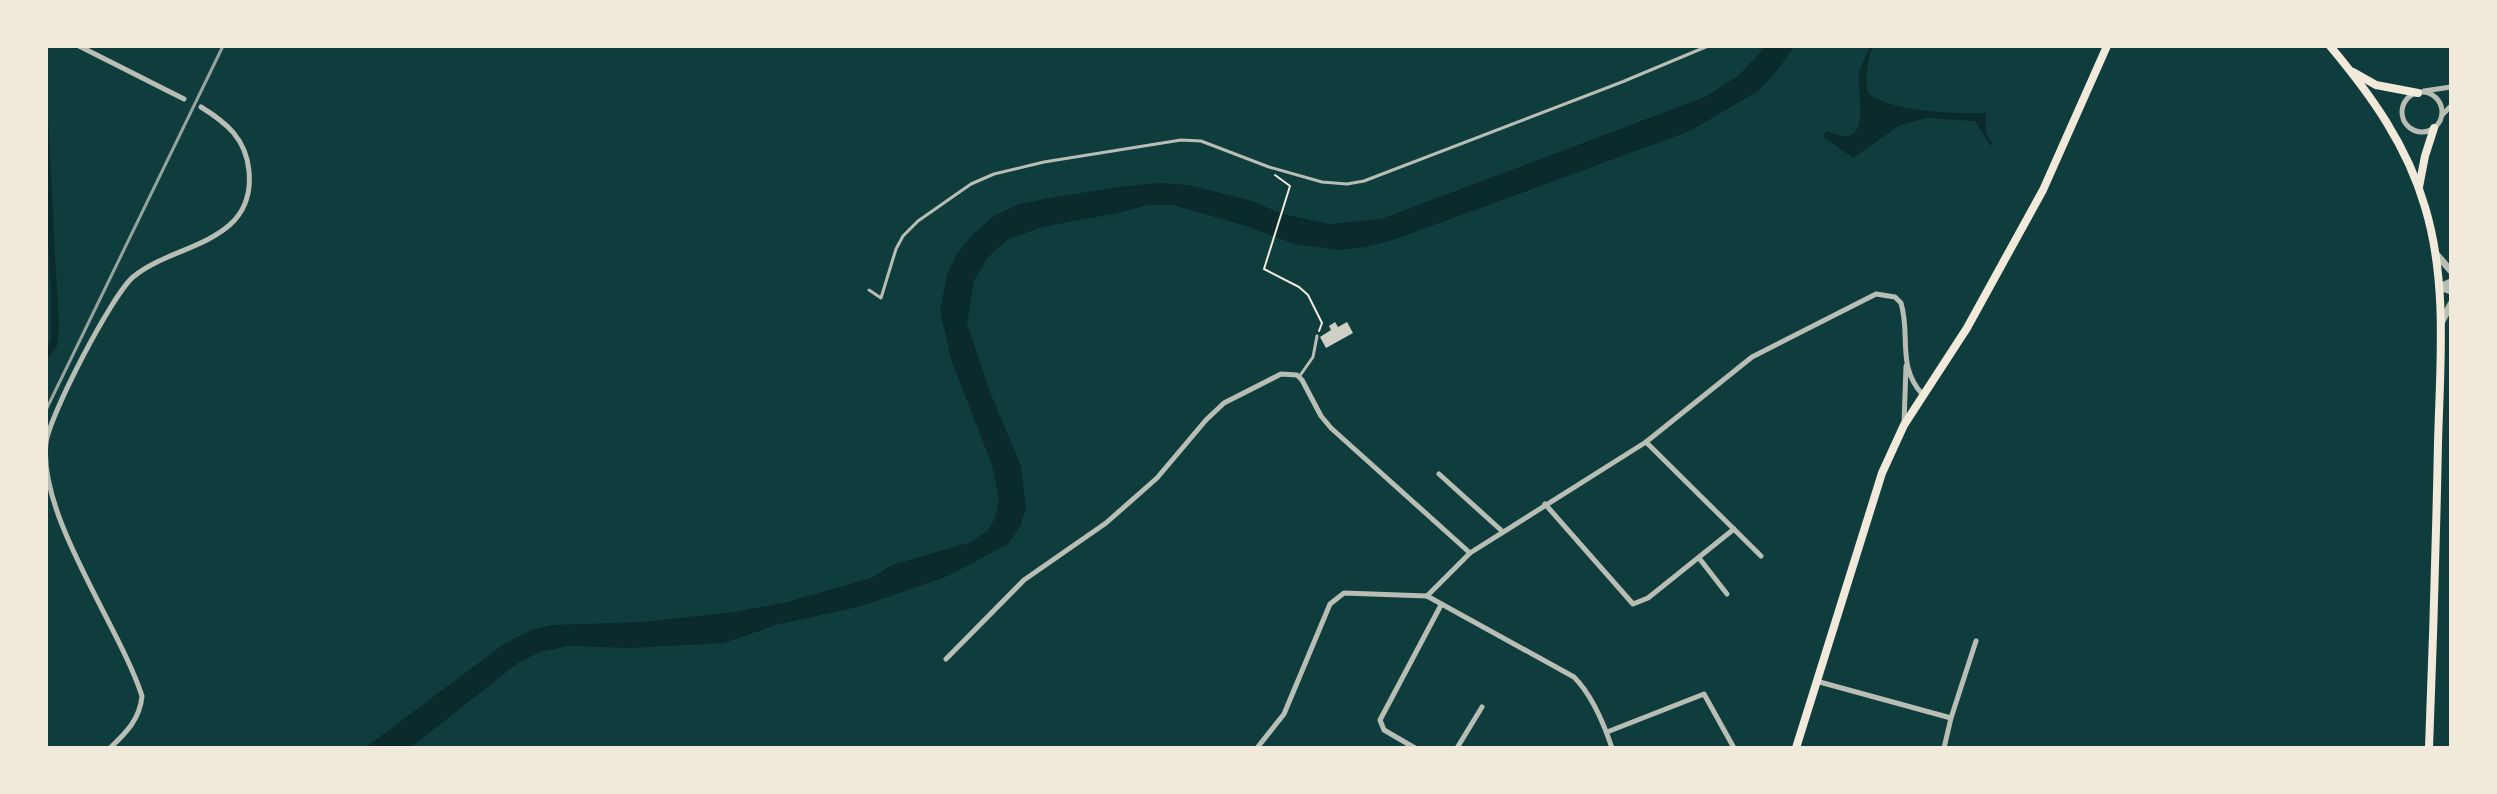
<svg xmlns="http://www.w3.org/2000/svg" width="2497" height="794" font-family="'DejaVu Sans',sans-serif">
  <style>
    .water { fill: #0a2a2b }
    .building { fill: #cfcfc3 }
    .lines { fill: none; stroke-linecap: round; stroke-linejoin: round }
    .path { stroke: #f1e9da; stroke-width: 2 }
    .service { stroke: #b8beb3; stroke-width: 3 }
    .minor { stroke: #b8beb3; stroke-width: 5 }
    .tertiary { stroke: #b8beb3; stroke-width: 7 }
    .secondary { stroke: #f1e9da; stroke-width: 8 }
    .rail { stroke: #97a49c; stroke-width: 3 }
  </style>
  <rect width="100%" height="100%" fill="#0f3d3e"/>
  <g class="water">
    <polygon points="1766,46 1795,46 1772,77 1758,91 1690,131 1393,240 1365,247 1339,250 1294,244 1249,227 1173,205 1148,205 1114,214 1073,221 1039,228 1007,240 987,258 974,281 967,324 990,392 1021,466 1026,507 1020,527 1008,544 948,576 862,606 776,625 724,643 629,648 568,646 540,652 518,663 410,748 365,748 504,644 531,630 551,625 642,622 734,612 787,602 871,578 892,565 971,542 988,530 995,518 999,499 992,465 952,362 940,311 947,275 957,254 971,236 994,216 1019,204 1055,197 1126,186 1160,183 1189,185 1252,201 1282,214 1329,224 1381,219 1705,97 1739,75"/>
    <path d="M1870,46H1873C1867,62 1865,75 1868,93C1890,112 1956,114 1986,113V132L1994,146L1990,145L1975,121L1926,118L1900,125L1853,158L1822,136L1828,131C1872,153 1858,101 1859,76C1860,67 1866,55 1870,46Z"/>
    <polygon points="46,80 59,329 57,346 46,360 46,350 51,340 51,293 46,207"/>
  </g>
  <polygon class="building" points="1335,322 1338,327 1347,322 1353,333 1326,348 1320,337 1331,330 1329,326"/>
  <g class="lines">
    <polyline class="path" points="1275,175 1290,186 1264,269 1299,287 1308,295 1322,323 1319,331"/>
    <g class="service">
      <polyline points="869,290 881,298 896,249 903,236 918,221 971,184 994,174 1044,162 1181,140 1201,141 1269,167 1322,182 1347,184 1364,181 1622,82 1708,46"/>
      <polyline points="1299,377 1313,357 1317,336"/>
    </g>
    <g class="minor">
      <polyline points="79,46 184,99"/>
      <polyline points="2424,91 2451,87"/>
      <circle cx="2422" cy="112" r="20"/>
      <polyline points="2442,115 2451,106"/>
      <polyline points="1904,424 1906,366"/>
      <polyline points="1646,442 1761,556"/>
      <polyline points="1439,474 1502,531"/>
      <polyline points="1545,504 1633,604 1648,598 1734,529"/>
      <polyline points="1699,558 1727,594"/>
      <path d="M1427,596L1470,553L1646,442L1752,357L1876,294L1895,297L1901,303C1911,336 1896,366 1923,395"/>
      <polyline points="946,659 1024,580 1106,523 1157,478 1206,420 1224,403 1281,374 1297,375 1302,380 1321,416 1331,428 1470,553"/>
      <polyline points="1816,681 1951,718 1944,748"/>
      <polyline points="1951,718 1976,641"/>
      <polyline points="1607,732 1704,694 1734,748"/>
      <path d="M110,748C126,733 140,719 142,696C119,625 38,516 46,443C49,416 112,295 133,277C173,243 256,245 249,171C246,139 227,123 201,107"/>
      <path d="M1257,748L1284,714L1330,604L1344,593L1427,596L1574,677C1593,696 1604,724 1612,748"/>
      <polyline points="1415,748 1384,730 1380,720 1441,605"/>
      <polyline points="1457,748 1482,707"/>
    </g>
    <g class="tertiary">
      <polyline points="2437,255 2451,271"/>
      <polyline points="2439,287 2451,282"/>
      <polyline points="2439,287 2451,291"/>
      <polyline points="2442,321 2451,304"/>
    </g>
    <g class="secondary">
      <path d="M2330,46C2371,95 2407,145 2425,207C2448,283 2440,365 2438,443C2436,545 2433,646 2429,748"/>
      <polyline points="2353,72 2376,85 2418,93"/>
      <polyline points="2419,187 2425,156 2434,128"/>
      <polyline points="1796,748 1882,473 1904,425 1967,328 2043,190 2107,46"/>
    </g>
    <polyline class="rail" points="46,410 223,46"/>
  </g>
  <rect width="2497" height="794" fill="none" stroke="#f1e9da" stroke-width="96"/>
</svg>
